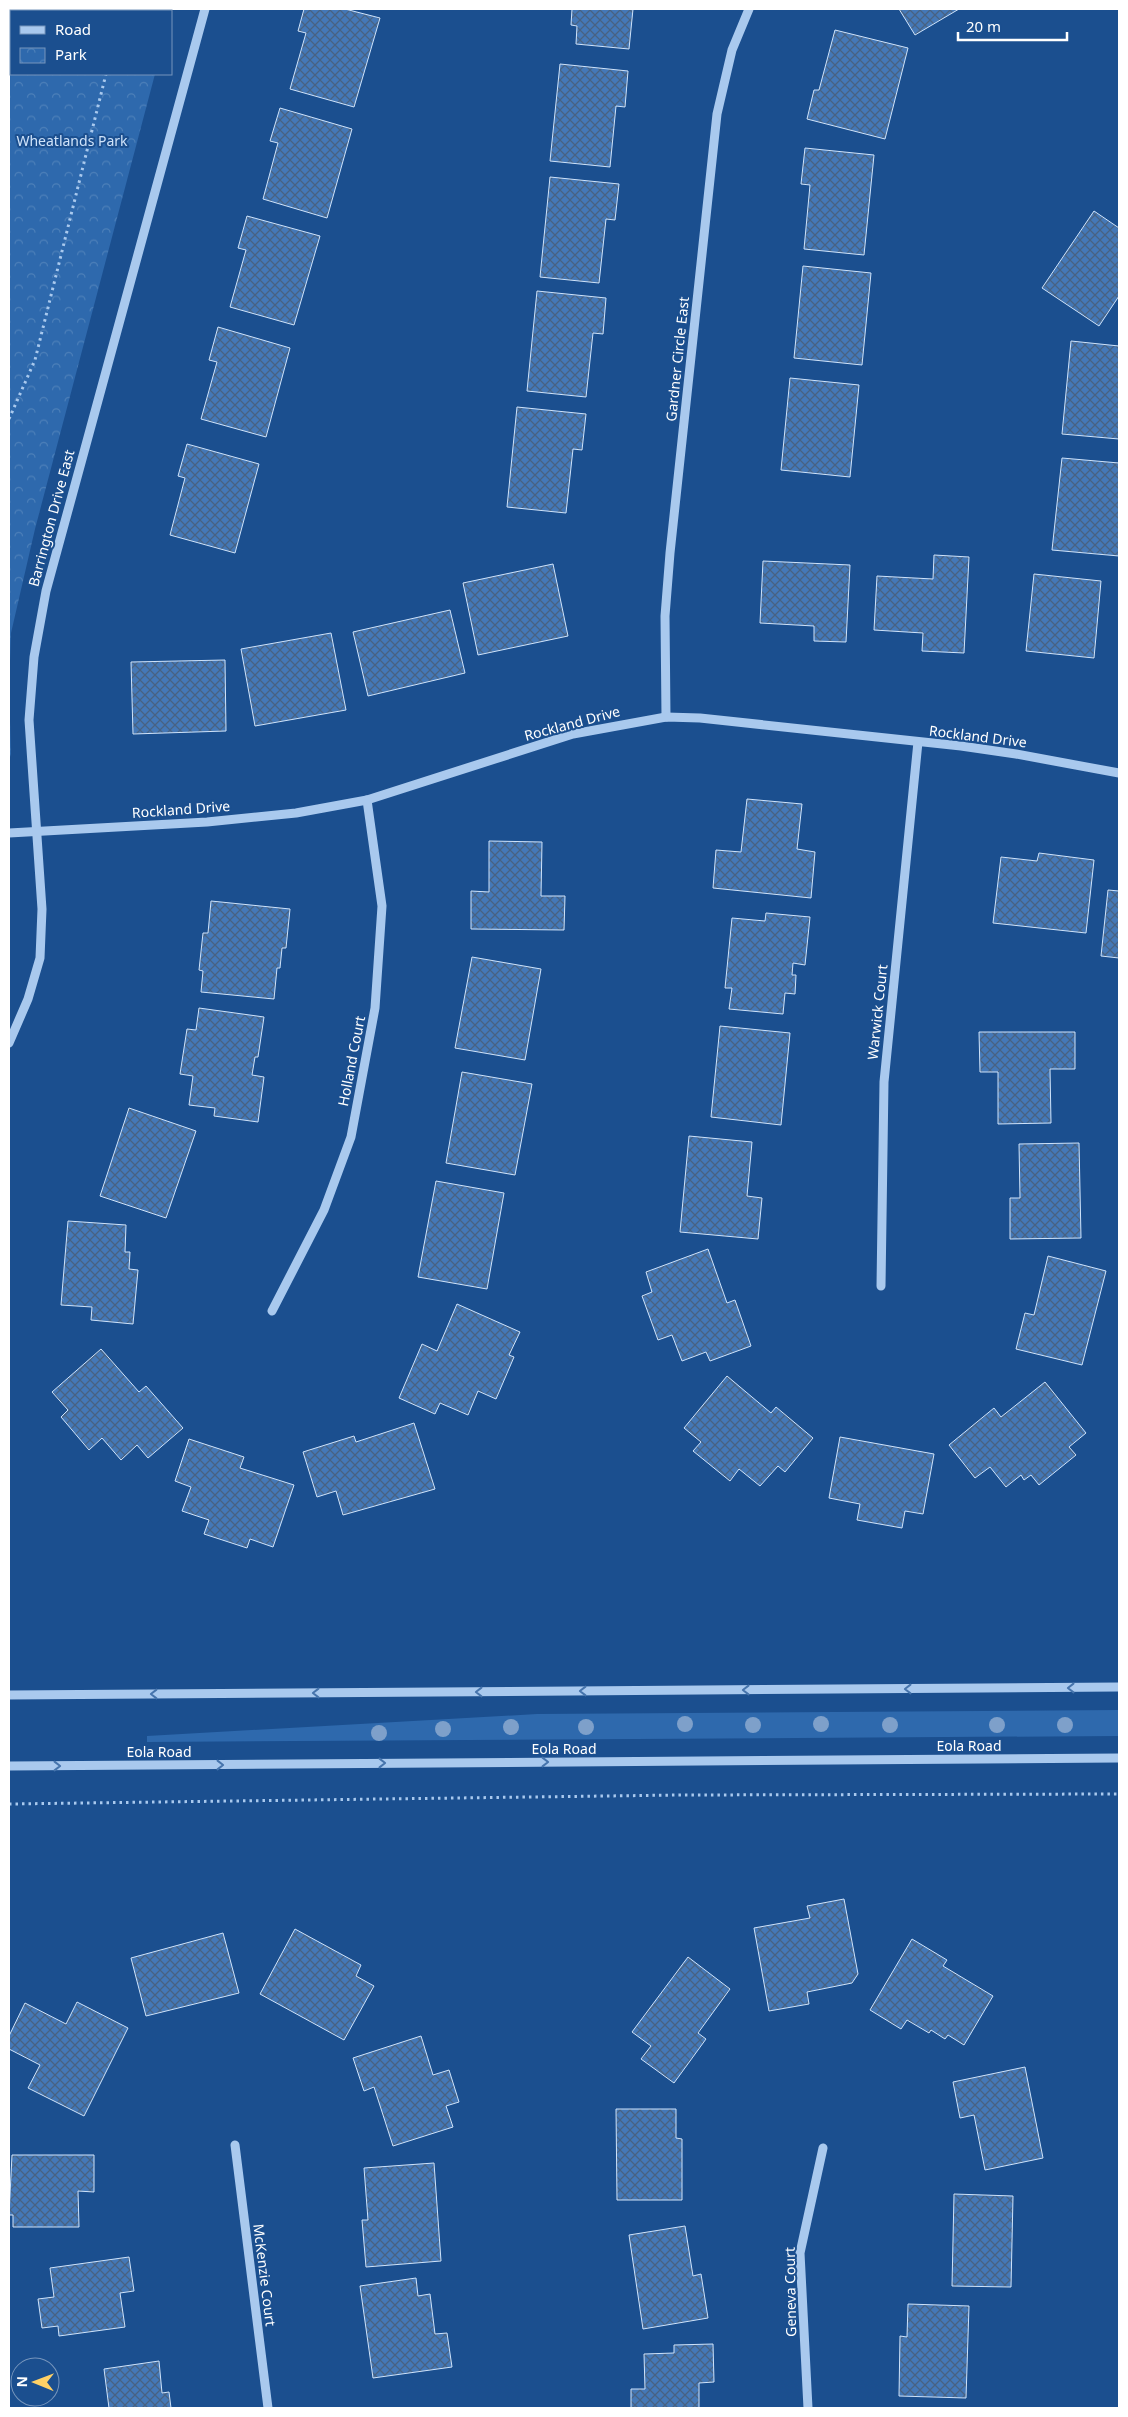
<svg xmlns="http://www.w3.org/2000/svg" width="1128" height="2417" font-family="'Noto Sans',sans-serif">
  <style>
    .green { fill: #2e69ad }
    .park { fill: url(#park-crowns) }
    .building { fill: url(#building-cross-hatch); stroke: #cfe3fa }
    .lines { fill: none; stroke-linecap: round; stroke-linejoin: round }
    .path { stroke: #a9c9ee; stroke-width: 3; stroke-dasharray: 2.5 4; stroke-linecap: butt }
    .minor { stroke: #a9c9ee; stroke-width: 9 }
    .tree { fill: #7ea0ca }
    .oneway { stroke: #4674ac }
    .labels { text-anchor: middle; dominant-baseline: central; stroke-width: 4; stroke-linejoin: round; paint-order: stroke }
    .park-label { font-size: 14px; fill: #cfe3fa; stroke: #1b4f8f }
    .street-label { font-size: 14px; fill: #fff; stroke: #1b4f8f }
  </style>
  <defs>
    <pattern id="park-crowns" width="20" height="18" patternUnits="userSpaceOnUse" patternTransform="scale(1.25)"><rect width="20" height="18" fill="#2e69ad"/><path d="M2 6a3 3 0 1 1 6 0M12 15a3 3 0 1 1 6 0" fill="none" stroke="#4d80b9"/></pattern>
    <pattern id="building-cross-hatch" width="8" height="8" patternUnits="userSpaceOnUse" patternTransform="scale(1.25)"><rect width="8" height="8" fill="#4478b7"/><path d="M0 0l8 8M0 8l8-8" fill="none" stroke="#486282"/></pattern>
  </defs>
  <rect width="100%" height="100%" fill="#1b4f8f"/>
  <polygon class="green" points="1119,1710 1119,1736 147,1742 147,1736 537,1714"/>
  <polygon class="park" points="9,9 172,9 171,13 11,11 11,74 155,74 35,529 11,633 9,688 11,754 9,760"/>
  <g class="building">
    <polygon points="304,9 345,9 380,18 354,107 290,89 306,33 298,31"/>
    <polygon points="572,9 633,9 629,49 576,44 577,26 571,25"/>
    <polygon points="899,9 959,9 915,35"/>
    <polygon points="835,30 908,48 885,139 807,119 814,90 819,90"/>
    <polygon points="560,64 628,71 625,107 616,106 610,167 550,161"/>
    <polygon points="280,108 352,129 327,218 263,199 278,143 270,141"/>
    <polygon points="805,148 874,155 864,255 804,249 810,185 801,184"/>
    <polygon points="550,177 619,184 615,220 606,219 599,283 540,277"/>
    <polygon points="1094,211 1119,228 1119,296 1099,326 1042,288"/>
    <polygon points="247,216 320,236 294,325 230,307 246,250 238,248"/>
    <polygon points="803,266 871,273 862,365 794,358"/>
    <polygon points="537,291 606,298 603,334 593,333 586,397 527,391"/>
    <polygon points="218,327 290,348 266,437 201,419 217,362 209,360"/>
    <polygon points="1071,341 1119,346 1119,439 1062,434"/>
    <polygon points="790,378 859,385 850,477 781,470"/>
    <polygon points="517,407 586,414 582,450 573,449 566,513 507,507"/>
    <polygon points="187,444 259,464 235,553 170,535 185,478 178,476"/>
    <polygon points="1062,458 1119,463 1119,556 1052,550"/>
    <polygon points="934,555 969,557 964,653 922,651 923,633 874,630 877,576 933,579"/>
    <polygon points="763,561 850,565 846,642 814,641 814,626 760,623"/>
    <polygon points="553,564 568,636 478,655 463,583"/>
    <polygon points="1034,574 1101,581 1094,658 1026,651"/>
    <polygon points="450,610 465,673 368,696 353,632"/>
    <polygon points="331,633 346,710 255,726 241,649"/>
    <polygon points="225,660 226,731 133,734 131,662"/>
    <polygon points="747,799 802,804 797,849 815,852 811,898 713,888 716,850 741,852"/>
    <polygon points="489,841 542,842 541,896 565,896 564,930 471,929 471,891 489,892"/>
    <polygon points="1039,853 1094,860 1086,933 993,923 1001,857 1037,861"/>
    <polygon points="1108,890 1119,891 1119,958 1101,956"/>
    <polygon points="211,901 290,909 286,948 282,948 280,968 277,968 274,999 201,992 203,971 199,970 203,933 208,933"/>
    <polygon points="766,913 810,917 805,965 793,963 792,975 796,975 795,994 785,993 783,1014 729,1009 732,988 725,988 732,918 765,921"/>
    <polygon points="472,957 541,969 525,1060 455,1048"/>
    <polygon points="199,1008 264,1017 258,1057 255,1057 252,1075 264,1077 258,1122 214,1116 215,1108 189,1105 193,1076 180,1074 187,1029 196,1030"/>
    <polygon points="720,1026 790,1033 781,1125 711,1117"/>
    <polygon points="979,1032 1075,1032 1075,1069 1050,1069 1051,1123 998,1124 998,1072 980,1072"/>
    <polygon points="462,1072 532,1084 515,1175 446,1163"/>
    <polygon points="129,1108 196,1131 166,1218 100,1196"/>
    <polygon points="689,1136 752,1142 747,1196 762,1198 758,1239 680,1232"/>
    <polygon points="1079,1143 1081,1238 1010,1239 1010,1198 1020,1198 1019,1144"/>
    <polygon points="436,1181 504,1193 487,1289 418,1277"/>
    <polygon points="68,1221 126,1225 125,1252 130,1252 129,1269 138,1270 133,1324 91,1320 92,1307 61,1305"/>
    <polygon points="708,1249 727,1303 735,1300 751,1346 710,1361 706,1352 682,1361 672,1335 658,1340 642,1296 652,1292 646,1272"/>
    <polygon points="1048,1256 1106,1271 1082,1365 1016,1349 1025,1313 1034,1315"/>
    <polygon points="457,1304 520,1332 509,1355 514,1357 496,1399 478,1391 468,1415 440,1403 435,1414 399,1398 422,1344 437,1351"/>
    <polygon points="101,1349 139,1392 146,1386 183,1428 148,1458 137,1445 121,1460 102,1438 89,1450 61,1417 68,1410 52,1392"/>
    <polygon points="727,1376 771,1413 776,1407 813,1438 785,1472 778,1466 760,1486 739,1469 730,1481 693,1451 701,1442 684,1428"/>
    <polygon points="1045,1382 1086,1433 1069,1447 1076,1455 1039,1485 1031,1475 1024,1480 1021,1475 1006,1487 990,1467 975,1478 949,1445 994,1408 1001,1417"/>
    <polygon points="414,1423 435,1489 343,1515 336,1491 317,1497 303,1452 354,1436 356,1442"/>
    <polygon points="840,1437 934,1454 923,1514 905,1511 902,1528 857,1520 860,1504 829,1498"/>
    <polygon points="189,1439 244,1457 240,1468 294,1485 273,1547 250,1539 247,1548 204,1534 209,1520 182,1511 191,1487 175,1481"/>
    <polygon points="844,1899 858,1974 852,1983 807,1992 809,2004 769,2011 754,1928 810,1918 807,1906"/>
    <polygon points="295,1929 361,1965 356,1976 374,1986 344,2040 260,1994"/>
    <polygon points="223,1933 239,1993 146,2016 131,1958"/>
    <polygon points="912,1939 947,1960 943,1966 993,1996 964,2045 948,2035 945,2039 931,2030 929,2033 907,2020 901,2029 870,2010"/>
    <polygon points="688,1957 730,1989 698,2033 706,2039 674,2083 641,2059 651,2046 632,2032"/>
    <polygon points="77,2002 128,2028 84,2116 28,2088 40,2065 9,2049 9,2036 25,2003 66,2024"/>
    <polygon points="421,2036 433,2075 449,2070 459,2102 446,2106 453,2127 393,2146 374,2087 364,2091 353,2058"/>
    <polygon points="1025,2067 1043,2158 985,2170 974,2115 960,2118 953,2082"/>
    <polygon points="616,2109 676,2109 676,2138 682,2139 682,2200 617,2200"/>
    <polygon points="12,2155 94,2155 94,2192 78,2191 79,2227 13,2227 13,2215 9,2215"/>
    <polygon points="434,2163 441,2261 366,2267 362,2220 368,2220 364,2168"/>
    <polygon points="954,2194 1013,2196 1011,2287 952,2286"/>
    <polygon points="685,2226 693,2276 701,2274 708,2318 643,2329 629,2235"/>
    <polygon points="129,2257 134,2291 120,2293 125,2327 59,2336 58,2326 42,2328 38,2299 54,2297 50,2268"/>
    <polygon points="416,2278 418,2296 430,2294 435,2334 447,2333 452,2367 373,2378 360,2286"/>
    <polygon points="908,2304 969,2306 966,2398 899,2396 900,2336 907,2337"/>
    <polygon points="713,2344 714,2382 699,2383 699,2408 631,2408 631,2389 645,2389 644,2354 674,2353 674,2345"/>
    <polygon points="159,2361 162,2393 169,2392 171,2408 109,2408 104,2369"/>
  </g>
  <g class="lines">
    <g class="path">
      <polyline points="121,11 122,9"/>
      <polyline points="9,419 35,360 106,74"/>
      <polyline points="9,1804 680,1795 1119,1794"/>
    </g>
    <g class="minor">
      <polyline points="666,717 665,616 670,553 717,114 732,50 749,9"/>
      <polyline points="9,833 207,822 296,813 367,800 573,734 666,717 700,718 961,746 1016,754 1119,773"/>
      <polyline points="9,1043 28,999 40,958 42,909 29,720 34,657 46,591 205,9"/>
      <polyline points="881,1286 884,1082 918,742"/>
      <polyline points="272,1311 324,1210 351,1137 375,1008 382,906 367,800"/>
      <polyline points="9,1695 1119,1687"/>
      <polyline points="9,1766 1119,1758"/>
      <polyline points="235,2145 268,2408"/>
      <polyline points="808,2408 800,2253 823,2148"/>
    </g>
  </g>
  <g class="tree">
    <circle cx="685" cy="1724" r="8"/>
    <circle cx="821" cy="1724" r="8"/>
    <circle cx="753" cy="1725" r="8"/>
    <circle cx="890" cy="1725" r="8"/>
    <circle cx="997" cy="1725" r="8"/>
    <circle cx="1065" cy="1725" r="8"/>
    <circle cx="511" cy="1727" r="8"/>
    <circle cx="586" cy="1727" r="8"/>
    <circle cx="443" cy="1729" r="8"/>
    <circle cx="379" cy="1733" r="8"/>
  </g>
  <defs><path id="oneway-chevron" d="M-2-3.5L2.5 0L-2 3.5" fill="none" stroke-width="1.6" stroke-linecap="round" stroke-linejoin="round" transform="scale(1.25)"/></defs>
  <g class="oneway">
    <use href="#oneway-chevron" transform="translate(1071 1688) rotate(180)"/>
    <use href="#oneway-chevron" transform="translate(908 1689) rotate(180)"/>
    <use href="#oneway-chevron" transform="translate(746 1690) rotate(180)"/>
    <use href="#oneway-chevron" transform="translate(583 1691) rotate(180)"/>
    <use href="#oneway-chevron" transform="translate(479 1692) rotate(180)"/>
    <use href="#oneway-chevron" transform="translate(316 1693) rotate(180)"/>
    <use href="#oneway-chevron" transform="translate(154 1694) rotate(180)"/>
    <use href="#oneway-chevron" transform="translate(545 1762)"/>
    <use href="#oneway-chevron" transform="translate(382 1763)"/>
    <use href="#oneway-chevron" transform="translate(220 1765)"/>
    <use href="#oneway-chevron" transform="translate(57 1766)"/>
  </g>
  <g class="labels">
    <g class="park-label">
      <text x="72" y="140">Wheatlands Park</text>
    </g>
    <g class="street-label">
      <text transform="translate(677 359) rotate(-84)">Gardner Circle East</text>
      <text transform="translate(51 518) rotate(-75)">Barrington Drive East</text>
      <text transform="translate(572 723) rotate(-15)">Rockland Drive</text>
      <text transform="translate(978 736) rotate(7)">Rockland Drive</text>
      <text transform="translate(181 809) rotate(-4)">Rockland Drive</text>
      <text transform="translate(877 1012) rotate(-84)">Warwick Court</text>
      <text transform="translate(351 1061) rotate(-79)">Holland Court</text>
      <text x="969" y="1745">Eola Road</text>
      <text x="564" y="1748">Eola Road</text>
      <text x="159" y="1751">Eola Road</text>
      <text transform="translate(265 2275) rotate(83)">McKenzie Court</text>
      <text transform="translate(790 2292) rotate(-91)">Geneva Court</text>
    </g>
  </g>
  <rect width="1128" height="2417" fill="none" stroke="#ffffff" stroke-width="20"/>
  <rect x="10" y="10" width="162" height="65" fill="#1b4f8f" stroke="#7695bc"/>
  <rect x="20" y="26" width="25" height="8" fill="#a9c9ee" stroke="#7695bc"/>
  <text x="55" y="35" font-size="15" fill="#ffffff">Road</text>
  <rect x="20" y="48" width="25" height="15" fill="url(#park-crowns)" stroke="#7695bc"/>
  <text x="55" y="60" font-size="15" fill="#ffffff">Park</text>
  <g transform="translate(35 2382) rotate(271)"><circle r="24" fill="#1b4f8f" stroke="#7695bc"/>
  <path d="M0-4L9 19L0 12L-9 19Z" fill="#ffd166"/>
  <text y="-8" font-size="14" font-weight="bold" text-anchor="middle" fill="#ffffff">N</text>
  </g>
  <path d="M958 32v8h109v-8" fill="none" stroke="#ffffff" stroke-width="2.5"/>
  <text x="966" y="32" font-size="15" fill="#ffffff" stroke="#1b4f8f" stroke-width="4" paint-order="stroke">20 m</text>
</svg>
